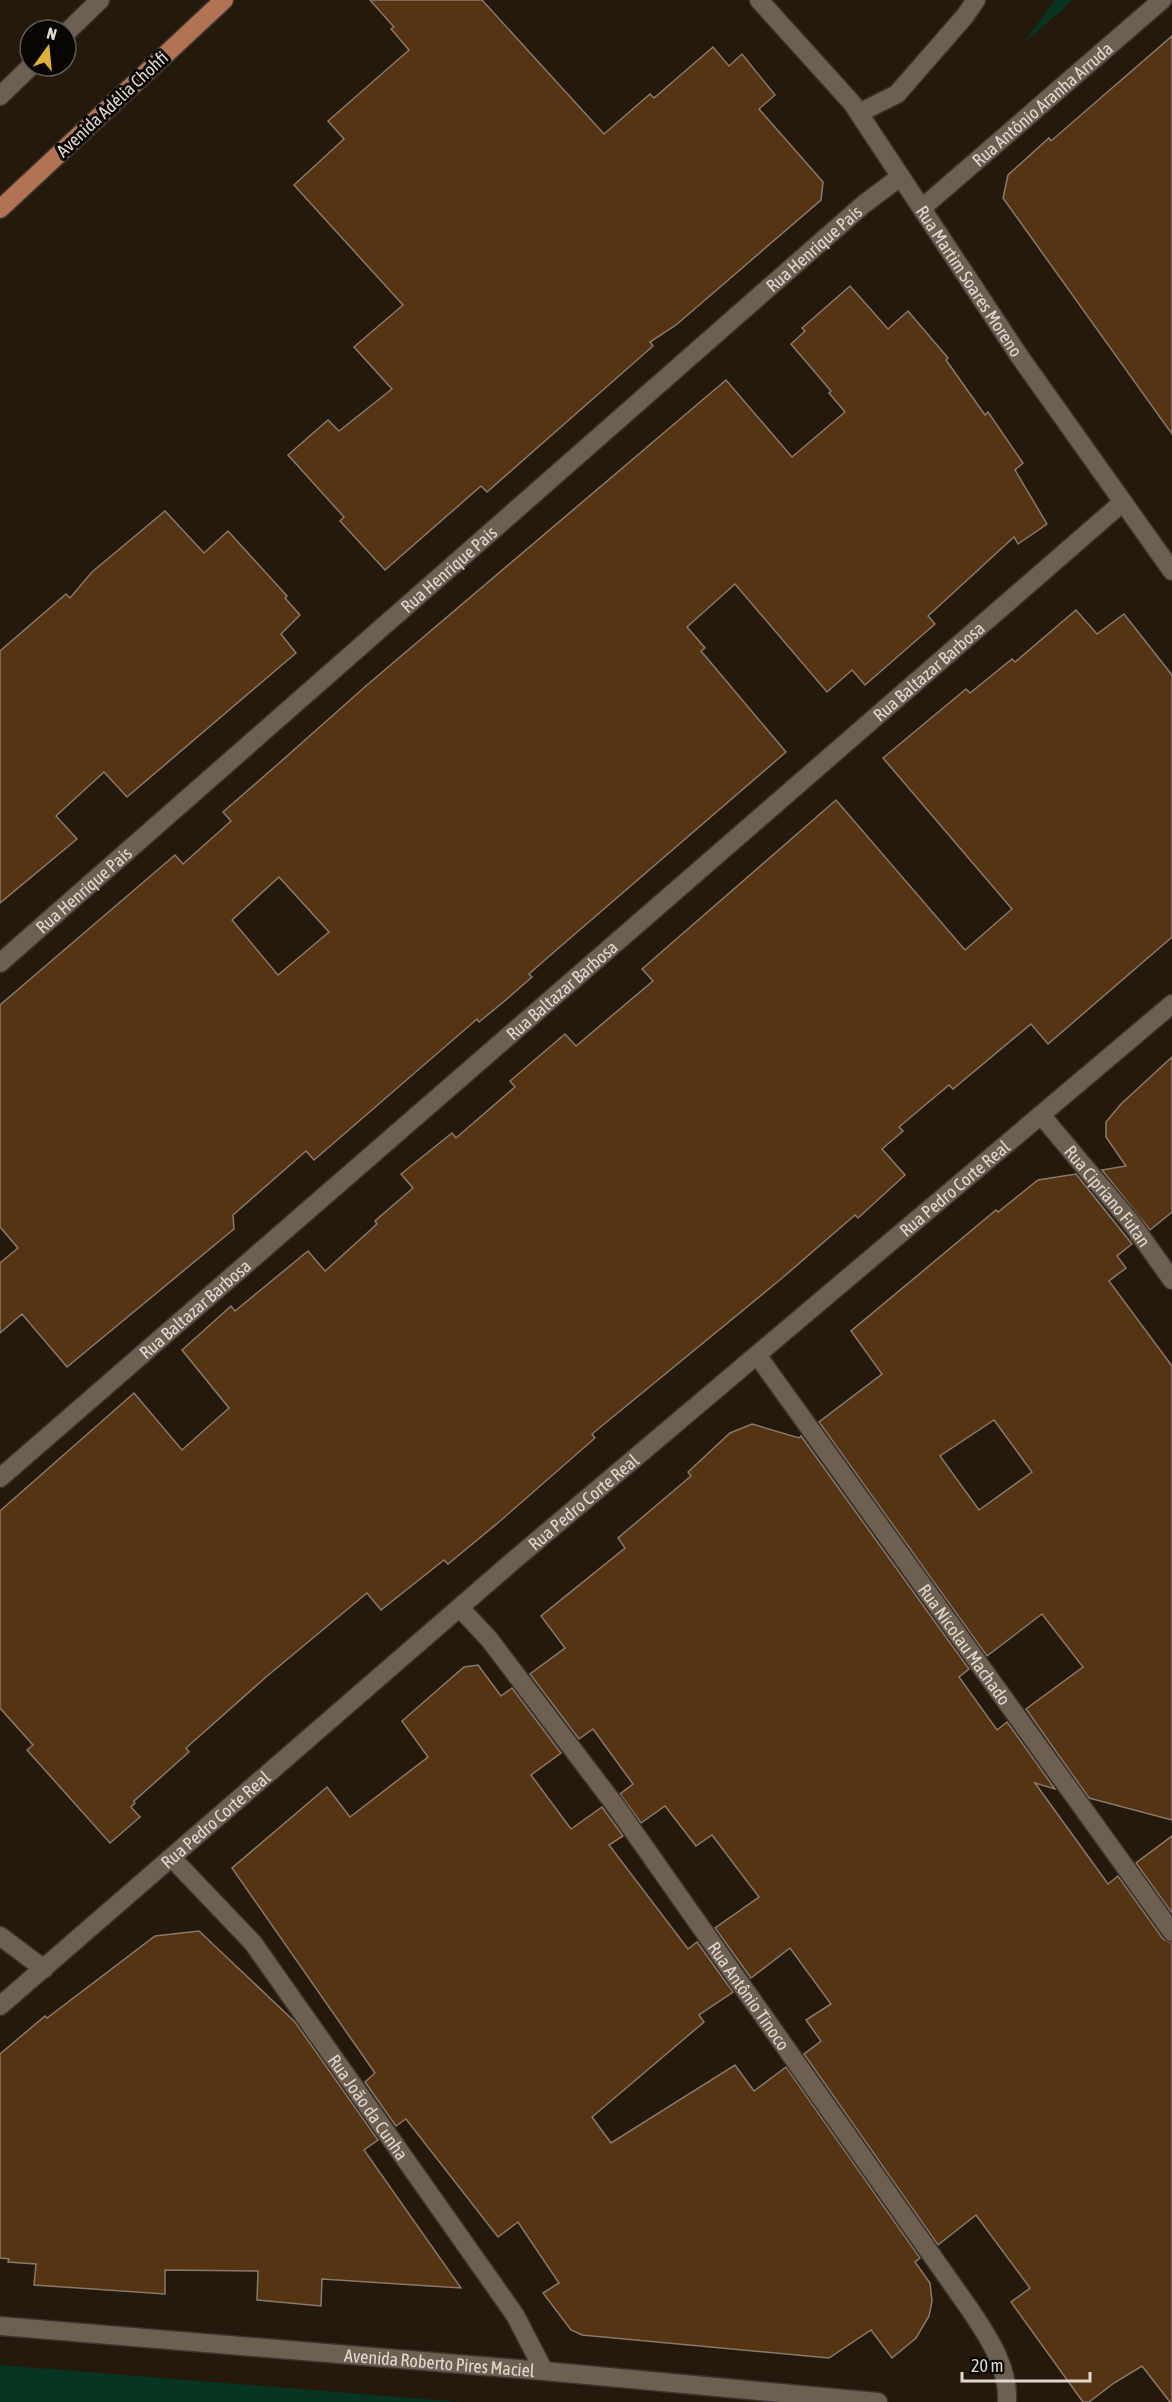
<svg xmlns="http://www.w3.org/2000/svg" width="1172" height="2402" font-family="'Asap Condensed',sans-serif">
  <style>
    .green { fill: #083422 }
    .building { fill: #543412; stroke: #89796b; stroke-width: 1.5; fill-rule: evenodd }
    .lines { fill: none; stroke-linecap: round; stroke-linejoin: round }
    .service-casing { stroke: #3b332e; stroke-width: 21 }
    .minor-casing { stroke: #3b332e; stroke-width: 21 }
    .tertiary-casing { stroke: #3b332e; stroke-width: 21 }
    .trunk-casing { stroke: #3b332e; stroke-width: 21 }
    .service { stroke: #6d6051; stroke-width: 18 }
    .minor { stroke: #6d6051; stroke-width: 18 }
    .tertiary { stroke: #6d6051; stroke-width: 18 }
    .trunk { stroke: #b27254; stroke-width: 18 }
    .labels { text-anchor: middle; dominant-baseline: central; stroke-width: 6; stroke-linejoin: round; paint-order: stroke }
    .street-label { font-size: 18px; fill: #e0d8d0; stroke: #090602 }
  </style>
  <rect width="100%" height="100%" fill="#24190b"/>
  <g class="green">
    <polygon points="1055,0 1073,0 1022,45"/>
    <polygon points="0,2365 462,2402 0,2402"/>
  </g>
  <g class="building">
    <polygon points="370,0 482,0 604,134 650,94 654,98 713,47 729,66 742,54 775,95 759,109 823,182 821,200 676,325 650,342 653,346 487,492 481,486 385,570 340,521 344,517 288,455 328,420 339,431 392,389 354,347 403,305 294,185 344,139 328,121 409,50 391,29 394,27"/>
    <polygon points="1172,36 1172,434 1003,198 1008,175 1049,138 1051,141"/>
    <path d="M850,286L888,329L908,311L948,358L946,360L985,415L988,412L1023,463L1015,470L1047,524L1018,544L1014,537L928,616L935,624L865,685L852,670L827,692L735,584L687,627L705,648L701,651L786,752L554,952L529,974L532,977L507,999L479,1022L477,1019L314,1160L306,1151L233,1215L234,1229L67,1367L22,1314L0,1333V1263L18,1248L0,1227V1005L175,855L183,864L231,821L223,812L278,764L367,685L726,380L792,457L845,412L829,393L831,391L791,344L805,331L802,328ZM279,877L329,932L278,975L232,920Z"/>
    <polygon points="165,511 204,553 228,531 287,596 285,598 300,615 281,634 296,653 127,797 104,772 56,816 77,839 0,903 0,651 66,594 70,598 92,572"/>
    <polygon points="1076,610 1097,634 1124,614 1172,675 1172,937 1048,1044 1031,1024 953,1089 949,1085 899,1127 903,1131 882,1149 905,1175 858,1218 855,1215 781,1279 592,1434 595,1438 499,1522 448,1564 444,1560 381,1610 367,1593 266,1677 186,1748 189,1752 134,1801 135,1803 131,1807 140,1817 110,1843 27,1750 33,1745 0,1708 0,1511 134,1393 182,1450 229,1408 182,1350 231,1306 235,1311 308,1251 325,1271 377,1224 375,1221 413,1188 401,1174 452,1133 456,1138 515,1087 510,1081 565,1034 576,1046 653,981 642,969 836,800 965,950 1012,909 883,758 966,689 970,693 1012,659 1015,662"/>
    <polygon points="1172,1057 1172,1212 1150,1230 1102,1170 1126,1166 1106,1137 1106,1122 1121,1104"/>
    <path d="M1076,1174L1132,1244L1117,1256L1126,1268L1109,1281L1172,1366V1820L1089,1798L1026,1709L1083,1667L1042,1614L987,1656L819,1422L882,1374L851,1331L996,1210L998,1212L1038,1180ZM994,1420L1032,1472L979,1510L940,1456Z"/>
    <polygon points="752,1424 799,1438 801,1436 969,1669 959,1677 997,1730 1007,1722 1055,1789 1035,1783 1108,1884 1118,1876 1163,1939 1172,1943 1172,2402 1170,2402 1142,2366 1114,2383 1089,2402 1083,2402 1011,2302 1030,2288 976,2215 938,2245 804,2054 821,2041 806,2020 831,2004 790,1948 751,1978 715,1928 759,1897 712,1835 696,1846 665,1806 641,1823 620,1794 633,1784 593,1729 579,1739 530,1674 565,1648 541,1616 625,1548 618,1538 691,1476 688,1472 730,1433"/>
    <polygon points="478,1665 501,1696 512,1688 561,1753 531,1775 571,1829 602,1807 623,1836 609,1845 688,1949 697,1942 733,1992 699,2015 704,2022 592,2117 611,2143 735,2065 754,2091 786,2067 920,2258 915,2262 930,2283 932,2301 929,2316 916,2338 892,2358 871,2330 829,2358 582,2335 571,2330 543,2293 559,2283 518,2222 498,2237 406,2119 396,2126 365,2082 375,2073 232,1868 327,1787 350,1817 428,1757 402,1721 464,1667"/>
    <polygon points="1172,1836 1172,1913 1136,1863"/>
    <polygon points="199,1931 295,2022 378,2140 364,2150 461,2288 322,2279 321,2306 257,2300 258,2271 165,2270 165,2294 34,2285 36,2264 8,2262 9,2259 0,2258 0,2054 45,2016 47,2018 155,1936"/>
  </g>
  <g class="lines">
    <defs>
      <g id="service">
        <polyline points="66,33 100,0"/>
        <polyline points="0,96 31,66"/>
      </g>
      <g id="minor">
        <path id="s1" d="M759,0L852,103L1020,357L1172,571"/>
        <polyline points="859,113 897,94 965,16 976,0"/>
        <path id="s2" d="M922,208L1162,0"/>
        <path id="s3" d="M0,963L864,204L900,177"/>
        <path id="s4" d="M1041,1115L1130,1221L1172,1280"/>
        <path id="s5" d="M757,1355L1172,1932"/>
        <path id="s6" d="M0,1478L1123,502"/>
        <path id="s7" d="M460,1608L489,1639L615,1805L971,2311C989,2338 1009,2368 1007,2402"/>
        <path id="s8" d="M172,1858L253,1943L515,2315L544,2371"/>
        <polyline points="0,1936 44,1969"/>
        <path id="s9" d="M0,2326L544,2371L878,2402"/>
      </g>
      <g id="tertiary">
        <path id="s10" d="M0,2006L513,1561L1172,1004"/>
      </g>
      <polyline id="trunk" points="0,209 224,0"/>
    </defs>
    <use href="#service" class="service-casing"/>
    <use href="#minor" class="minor-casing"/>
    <use href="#tertiary" class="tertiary-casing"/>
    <use href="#trunk" class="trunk-casing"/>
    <use href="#service" class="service"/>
    <use href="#minor" class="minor"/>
    <use href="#tertiary" class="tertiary"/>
    <use href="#trunk" class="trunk"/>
  </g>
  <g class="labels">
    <g class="street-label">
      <text transform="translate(112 104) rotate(-43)">Avenida Adélia Chohfi</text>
      <text stroke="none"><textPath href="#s2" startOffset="159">Rua Antônio Aranha Arruda</textPath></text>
      <text stroke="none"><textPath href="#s3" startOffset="1083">Rua Henrique Pais</textPath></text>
      <text stroke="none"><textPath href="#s1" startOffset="352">Rua Martim Soares Moreno</textPath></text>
      <text stroke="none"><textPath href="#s3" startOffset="597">Rua Henrique Pais</textPath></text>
      <text stroke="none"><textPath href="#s6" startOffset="1230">Rua Baltazar Barbosa</textPath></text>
      <text stroke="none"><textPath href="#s3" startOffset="111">Rua Henrique Pais</textPath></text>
      <text stroke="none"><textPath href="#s6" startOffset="744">Rua Baltazar Barbosa</textPath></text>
      <text stroke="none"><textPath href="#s10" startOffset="1257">Rua Pedro Corte Real</textPath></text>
      <text stroke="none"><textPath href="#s4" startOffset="105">Rua Cipriano Futan</textPath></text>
      <text stroke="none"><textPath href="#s6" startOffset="258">Rua Baltazar Barbosa</textPath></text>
      <text stroke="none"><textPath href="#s10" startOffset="771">Rua Pedro Corte Real</textPath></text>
      <text stroke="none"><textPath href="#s5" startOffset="356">Rua Nicolau Machado</textPath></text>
      <text stroke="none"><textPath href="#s10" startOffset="285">Rua Pedro Corte Real</textPath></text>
      <text stroke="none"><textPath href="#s7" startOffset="484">Rua Antônio Tinoco</textPath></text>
      <text stroke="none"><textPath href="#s8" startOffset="318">Rua João da Cunha</textPath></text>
      <text stroke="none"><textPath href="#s9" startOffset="441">Avenida Roberto Pires Maciel</textPath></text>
    </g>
  </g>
  <g transform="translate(48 48) rotate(15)"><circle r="28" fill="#090602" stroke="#5f5a54" stroke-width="1.5"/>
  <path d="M0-4.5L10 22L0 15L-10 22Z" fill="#dcb233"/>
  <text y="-9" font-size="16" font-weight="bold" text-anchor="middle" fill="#e0d8d0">N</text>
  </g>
  <path d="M962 2372v9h128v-9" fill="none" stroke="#e0d8d0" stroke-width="3"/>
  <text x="971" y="2372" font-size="18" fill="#e0d8d0" stroke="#090602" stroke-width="4.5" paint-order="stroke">20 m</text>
</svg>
